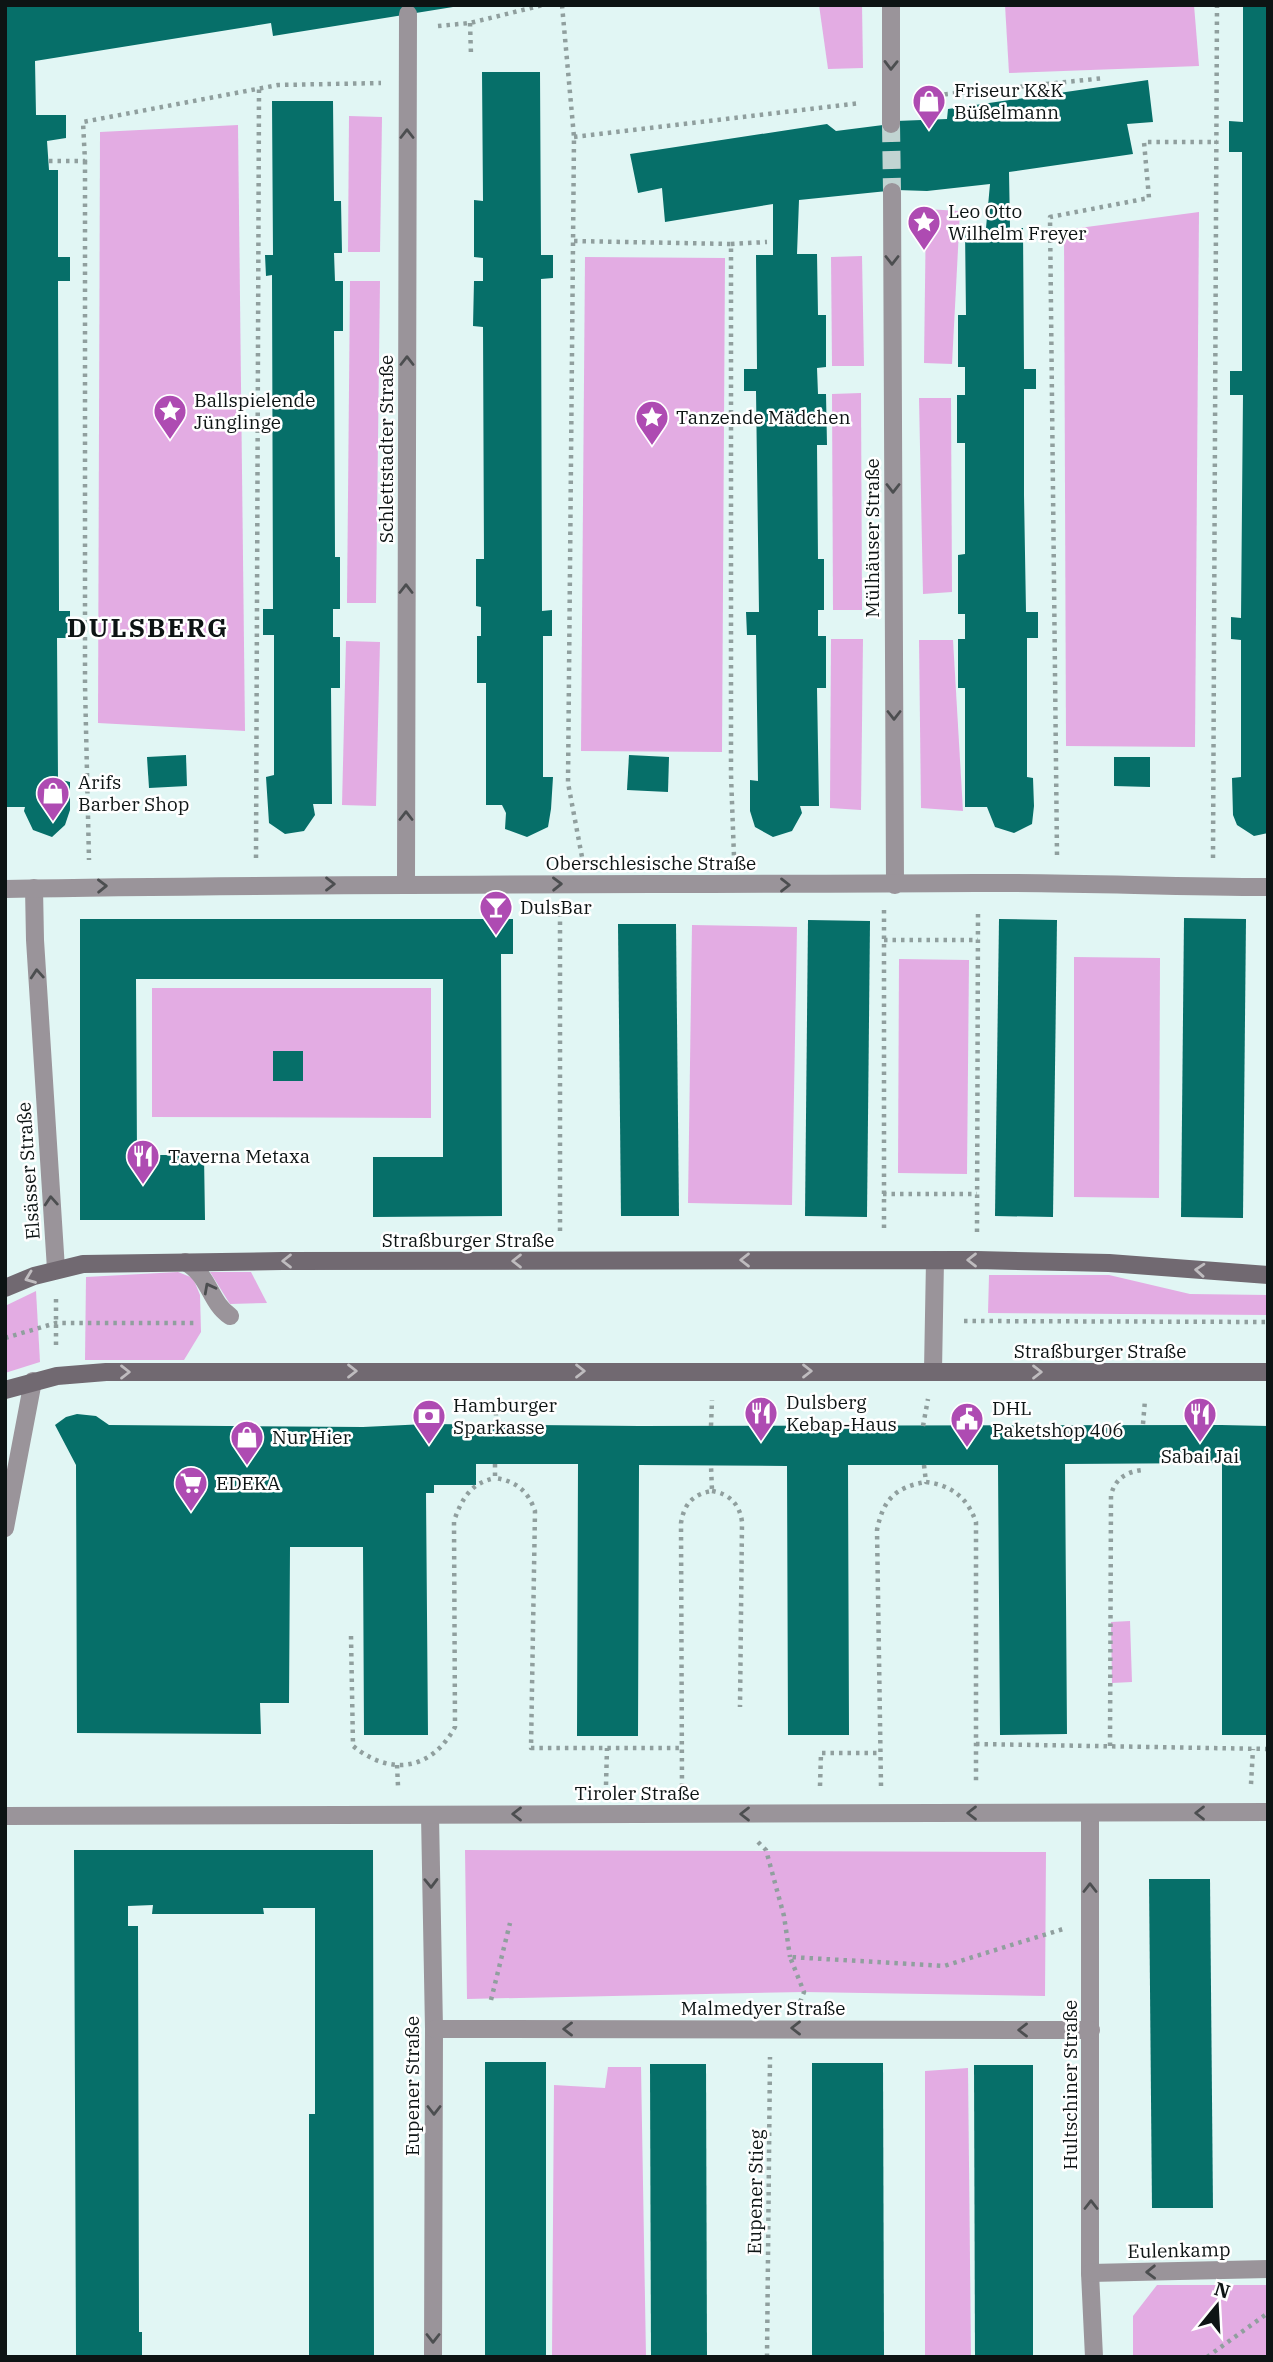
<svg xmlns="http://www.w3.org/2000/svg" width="1273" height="2362" font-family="'IBM Plex Serif',serif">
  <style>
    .green { fill: #e3ace3 }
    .building { fill: #066f69 }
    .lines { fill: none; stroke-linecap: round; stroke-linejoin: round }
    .street-tunnel { stroke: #c1d4d2; stroke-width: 18; stroke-dasharray: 18 9; stroke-linecap: butt }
    .path { stroke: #909f9e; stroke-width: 4.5; stroke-dasharray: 3.5 5; stroke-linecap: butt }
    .lane { stroke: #9a949a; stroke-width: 18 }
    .street { stroke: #9a949a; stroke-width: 18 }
    .secondary { stroke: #716971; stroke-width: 18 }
    .oneway { stroke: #4c4e50 }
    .oneway2 { stroke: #bfbcbf }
    .labels { text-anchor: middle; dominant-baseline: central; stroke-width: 5; stroke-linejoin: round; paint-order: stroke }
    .poi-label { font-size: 19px; fill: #0d1414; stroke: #fff; text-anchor: start }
    .street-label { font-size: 19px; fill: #0d1414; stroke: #fff }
    .district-label { font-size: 26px; font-weight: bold; letter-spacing: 2px; fill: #0d1414; stroke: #fff }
  </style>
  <rect width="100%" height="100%" fill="#e1f6f4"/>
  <g class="green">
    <polygon points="819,5 862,5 863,68 828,69"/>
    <polygon points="1005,5 1194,5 1199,66 1009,73"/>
    <polygon points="349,116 382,117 380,252 348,252"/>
    <polygon points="238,125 245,731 98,723 100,132"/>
    <polygon points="926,209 960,211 952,364 924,363"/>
    <polygon points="1199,212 1195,747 1066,746 1064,230"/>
    <polygon points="862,256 864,366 832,366 831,257"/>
    <polygon points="585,257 725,258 722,752 581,751"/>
    <polygon points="350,281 380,281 376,603 347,603"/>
    <polygon points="861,393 862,610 833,610 832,394"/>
    <polygon points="919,398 951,398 952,592 923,594"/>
    <polygon points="831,639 863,639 861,810 830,808"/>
    <polygon points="919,640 953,640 963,811 921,808"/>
    <polygon points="346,641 380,642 376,806 342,805"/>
    <polygon points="692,925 797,927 792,1205 688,1203"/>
    <polygon points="1074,957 1160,958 1159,1198 1074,1197"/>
    <polygon points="899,959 969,960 967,1174 898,1173"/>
    <polygon points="152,988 431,988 431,1118 152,1117"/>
    <polygon points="178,1272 193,1278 200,1295 201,1332 184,1360 85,1360 86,1277"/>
    <polygon points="210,1272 251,1272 267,1303 230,1304"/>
    <polygon points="989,1275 1109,1275 1190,1294 1268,1295 1268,1315 988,1313"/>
    <polygon points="36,1291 40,1362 5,1373 5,1306"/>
    <polygon points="1130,1621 1132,1682 1112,1683 1111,1622"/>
    <polygon points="465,1850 1046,1852 1045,1996 804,1992 467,1999"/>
    <polygon points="608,2067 641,2067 646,2357 552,2357 554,2085 605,2088"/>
    <polygon points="968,2068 971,2357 925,2357 925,2071"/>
    <polygon points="1157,2285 1268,2285 1268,2357 1133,2357 1133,2316"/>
  </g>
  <g class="building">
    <polygon points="11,5 453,7 273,36 271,23 35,61 36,115 66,115 66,138 47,141 49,170 58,170 58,257 70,257 70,281 58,281 59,611 70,611 70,638 57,638 58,779 70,782 70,810 65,825 52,837 33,830 24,811 25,807 5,807 5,6"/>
    <polygon points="1243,5 1268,5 1268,833 1254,836 1237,825 1233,815 1232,778 1241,777 1241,640 1231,639 1231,617 1241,618 1243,395 1230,395 1230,371 1242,371 1242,152 1229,152 1229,121 1243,122"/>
    <polygon points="482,72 540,72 541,255 553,255 553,278 541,279 542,611 552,610 552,636 543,636 543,777 553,777 551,809 548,827 527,837 505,829 506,813 502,805 486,805 486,683 477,683 477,636 481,636 481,607 476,606 476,559 484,559 483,327 473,326 474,281 483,281 483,258 474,257 474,200 483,201"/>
    <polygon points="1148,80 1153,122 1127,124 1133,154 1009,172 1010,228 1023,228 1024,369 1036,369 1036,389 1024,389 1024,495 1026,612 1038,612 1038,638 1027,638 1027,777 1033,778 1034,806 1032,824 1014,833 995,827 987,807 965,807 965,688 958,688 958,639 965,639 965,614 958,614 958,555 965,554 965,443 957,443 957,395 965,395 965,367 958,367 958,315 966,315 965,229 986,228 990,184 927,191 897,190 799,200 797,254 817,254 818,315 826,315 826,367 817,368 818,394 826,394 827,445 817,445 818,559 824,559 824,610 818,610 818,636 826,636 826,688 817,688 819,806 800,806 802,813 792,831 773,837 755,827 750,811 750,780 758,781 756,635 747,635 746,612 759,612 756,391 744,391 744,369 757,369 756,255 773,255 773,204 665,222 662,188 638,193 630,154 827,124 836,131 891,124 896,121 947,119 948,109"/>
    <polygon points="272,101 333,101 334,201 341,201 342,253 334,253 335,281 343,281 343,331 334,331 335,557 340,557 340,609 333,609 333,637 340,637 340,688 331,688 332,804 313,804 315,815 304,831 285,834 269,823 266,777 274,775 274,635 263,635 263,609 273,609 272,275 266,276 265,255 273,255"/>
    <polygon points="186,755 187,786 149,788 147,757"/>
    <polygon points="629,755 669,757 668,792 627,790"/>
    <polygon points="1114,757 1150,757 1150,787 1114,786"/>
    <polygon points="1184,918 1246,919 1243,1218 1181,1217"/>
    <polygon points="80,919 513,919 513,954 501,954 502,1216 373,1217 373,1157 443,1157 443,979 136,979 137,1155 204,1155 205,1220 80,1220"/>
    <polygon points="999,919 1057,920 1053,1217 995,1216"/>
    <polygon points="808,920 870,921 867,1217 805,1216"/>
    <polygon points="618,924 676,924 679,1216 621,1216"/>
    <rect x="273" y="1051" width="30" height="30"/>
    <polygon points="77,1414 96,1416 109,1425 363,1427 426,1424 639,1426 1221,1425 1268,1426 1268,1735 1222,1735 1222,1463 1065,1464 1067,1734 1000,1735 998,1465 848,1465 849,1735 788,1735 787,1466 639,1465 638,1736 577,1736 578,1464 476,1464 476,1485 434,1485 434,1493 426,1493 428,1735 364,1735 363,1547 290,1547 289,1703 260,1703 261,1734 77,1733 76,1465 55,1425 66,1417"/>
    <polygon points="74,1850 373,1850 374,2357 309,2357 309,2114 315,2114 315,1908 263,1908 264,1914 152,1914 153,1905 128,1906 128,1926 138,1926 139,2332 142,2332 142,2357 76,2357"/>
    <polygon points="1149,1879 1210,1879 1213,2208 1152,2208"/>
    <rect x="485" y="2062" width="61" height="295"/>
    <polygon points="812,2063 883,2063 884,2357 812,2357"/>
    <polygon points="650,2064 706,2064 707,2357 651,2357"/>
    <polygon points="974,2065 1033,2065 1033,2357 975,2357"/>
  </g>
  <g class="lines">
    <polyline class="street-tunnel" points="891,124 892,192"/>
    <g class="path">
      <polyline points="562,5 574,137 568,783 582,857"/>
      <polyline points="470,23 471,55"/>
      <polyline points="438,26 470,23 543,5"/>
      <polyline points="919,97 1105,78"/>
      <polyline points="574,137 861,103"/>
      <polyline points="49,161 85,161 83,122 278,85 381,83"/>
      <polyline points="85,161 85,685 89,860"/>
      <polyline points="574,241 731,244 731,775 734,857"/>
      <polyline points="731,244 767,242"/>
      <polyline points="1057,855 1050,217 1149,198 1144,142 1217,142"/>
      <polyline points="256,858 259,89"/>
      <polyline points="1213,858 1217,5"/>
      <polyline points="884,910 884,1230"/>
      <polyline points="560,913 560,1233"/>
      <polyline points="884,940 978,940"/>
      <polyline points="883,1194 977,1194"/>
      <polyline points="977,1232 978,912"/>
      <polyline points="56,1299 56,1347"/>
      <polyline points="964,1321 1268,1322"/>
      <polyline points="5,1338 56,1323 195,1323"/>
      <polyline points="496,1424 496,1401"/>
      <polyline points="1143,1424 1145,1400"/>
      <polyline points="711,1426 712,1400"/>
      <polyline points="923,1426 928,1399"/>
      <path d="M495,1464V1478C516,1481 528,1491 535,1511L531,1748H682"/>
      <path d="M924,1465L926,1482C951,1485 967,1497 976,1522V1785"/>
      <path d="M712,1491C730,1494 740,1505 742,1522L740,1707"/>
      <path d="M351,1636L353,1746C390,1776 431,1771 455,1727L454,1521C462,1498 471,1483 495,1478"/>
      <polyline points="976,1744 1268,1749"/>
      <path d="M1110,1746L1111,1495C1115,1479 1126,1472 1142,1470"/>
      <polyline points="397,1765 398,1786"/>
      <polyline points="1251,1784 1253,1749"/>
      <polyline points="606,1785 607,1748"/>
      <polyline points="820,1786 821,1753 881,1753"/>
      <path d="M881,1786L877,1530C883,1500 895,1487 926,1482"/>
      <path d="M682,1787L681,1523C684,1504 693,1494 712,1491L711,1466"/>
      <polyline points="758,1842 766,1850 784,1916 790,1957"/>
      <polyline points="491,2000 510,1923"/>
      <polyline points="800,2002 804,1992 790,1957 944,1966 1063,1929"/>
      <polyline points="767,2357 770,2057"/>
      <polyline points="1207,2357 1268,2313"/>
    </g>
    <g class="lane">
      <path d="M185,1262C210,1275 209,1302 230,1316"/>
      <polyline points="933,1371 935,1260"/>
    </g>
    <g class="street">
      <polyline points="891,124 891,5"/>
      <polyline points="892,192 895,885"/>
      <polyline points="406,884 408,14"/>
      <polyline points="34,888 35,940 56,1269"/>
      <path d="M5,889C329,883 652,885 976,883C1073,882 1170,887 1268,887"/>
      <polyline points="5,1528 33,1381"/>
      <polyline points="1090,1813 1090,2273 1094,2357"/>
      <polyline points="430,1815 434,2029 433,2357"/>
      <polyline points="5,1816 1268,1812"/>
      <polyline points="434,2029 1091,2030"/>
      <polyline points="1090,2273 1268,2269"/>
    </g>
    <g class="secondary">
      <polyline points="5,1288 34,1276 83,1264 282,1261 977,1260 1109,1263 1268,1275"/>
      <polyline points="5,1390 57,1376 106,1372 1268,1372"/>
    </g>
  </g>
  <defs><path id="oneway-chevron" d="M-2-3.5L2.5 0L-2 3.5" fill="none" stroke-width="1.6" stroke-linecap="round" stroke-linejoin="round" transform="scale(1.75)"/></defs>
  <g class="oneway">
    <use href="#oneway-chevron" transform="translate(891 65) rotate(91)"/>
    <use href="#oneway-chevron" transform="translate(407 134) rotate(-90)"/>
    <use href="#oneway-chevron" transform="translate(892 260) rotate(90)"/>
    <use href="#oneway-chevron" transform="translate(407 361) rotate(-90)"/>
    <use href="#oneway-chevron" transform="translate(893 488) rotate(90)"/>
    <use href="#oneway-chevron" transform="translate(406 589) rotate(-90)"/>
    <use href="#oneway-chevron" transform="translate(894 715) rotate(90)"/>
    <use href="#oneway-chevron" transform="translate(406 816) rotate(-90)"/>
    <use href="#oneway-chevron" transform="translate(330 884)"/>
    <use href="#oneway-chevron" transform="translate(557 884) rotate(-1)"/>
    <use href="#oneway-chevron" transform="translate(785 885)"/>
    <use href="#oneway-chevron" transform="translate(102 886) rotate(-1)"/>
    <use href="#oneway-chevron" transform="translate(37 974) rotate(-94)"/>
    <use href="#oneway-chevron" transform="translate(51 1201) rotate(-94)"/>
    <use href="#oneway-chevron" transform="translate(209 1288) rotate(-118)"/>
    <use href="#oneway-chevron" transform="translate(972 1813) rotate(180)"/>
    <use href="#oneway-chevron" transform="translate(1200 1813) rotate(180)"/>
    <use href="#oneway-chevron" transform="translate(517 1814) rotate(180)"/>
    <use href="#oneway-chevron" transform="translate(745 1814) rotate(180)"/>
    <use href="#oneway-chevron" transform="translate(431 1883) rotate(89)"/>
    <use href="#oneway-chevron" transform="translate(1090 1888) rotate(-90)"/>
    <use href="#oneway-chevron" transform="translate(796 2028) rotate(-180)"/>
    <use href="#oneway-chevron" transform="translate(568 2029) rotate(180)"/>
    <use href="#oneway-chevron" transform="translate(1023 2030) rotate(-180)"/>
    <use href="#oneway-chevron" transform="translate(434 2110) rotate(90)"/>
    <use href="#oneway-chevron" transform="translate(1091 2205) rotate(-90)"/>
    <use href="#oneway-chevron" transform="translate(1151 2272) rotate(179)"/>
    <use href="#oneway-chevron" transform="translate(433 2338) rotate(90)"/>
  </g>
  <g class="oneway2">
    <use href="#oneway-chevron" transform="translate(745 1260) rotate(180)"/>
    <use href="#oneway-chevron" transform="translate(972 1260) rotate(-180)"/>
    <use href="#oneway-chevron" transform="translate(287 1261) rotate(180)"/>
    <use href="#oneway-chevron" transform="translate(517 1261) rotate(180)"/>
    <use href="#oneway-chevron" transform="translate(1200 1270) rotate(-176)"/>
    <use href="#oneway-chevron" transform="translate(30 1278) rotate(159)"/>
    <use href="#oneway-chevron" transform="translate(352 1371)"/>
    <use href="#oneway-chevron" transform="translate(580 1371)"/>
    <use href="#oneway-chevron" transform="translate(807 1371)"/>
    <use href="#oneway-chevron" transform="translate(125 1372)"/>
    <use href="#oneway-chevron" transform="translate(1037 1372)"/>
  </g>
  <defs>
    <symbol id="shop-pin" viewBox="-11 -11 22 30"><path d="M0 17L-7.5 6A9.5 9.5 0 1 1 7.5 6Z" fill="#ae4bb2" stroke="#fff"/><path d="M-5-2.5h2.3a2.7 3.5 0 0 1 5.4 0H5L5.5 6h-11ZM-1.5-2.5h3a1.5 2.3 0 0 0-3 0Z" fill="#fff"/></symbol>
    <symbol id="sight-pin" viewBox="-11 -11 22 30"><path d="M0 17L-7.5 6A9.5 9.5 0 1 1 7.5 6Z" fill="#ae4bb2" stroke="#fff"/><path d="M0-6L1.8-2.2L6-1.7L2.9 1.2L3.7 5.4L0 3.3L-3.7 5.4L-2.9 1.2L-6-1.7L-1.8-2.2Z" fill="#fff"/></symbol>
    <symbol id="bar-pin" viewBox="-11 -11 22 30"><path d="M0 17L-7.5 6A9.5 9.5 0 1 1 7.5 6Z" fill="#ae4bb2" stroke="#fff"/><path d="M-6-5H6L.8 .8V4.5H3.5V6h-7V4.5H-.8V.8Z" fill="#fff"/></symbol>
    <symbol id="restaurant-pin" viewBox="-11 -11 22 30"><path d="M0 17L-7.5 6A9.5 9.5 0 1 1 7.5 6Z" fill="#ae4bb2" stroke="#fff"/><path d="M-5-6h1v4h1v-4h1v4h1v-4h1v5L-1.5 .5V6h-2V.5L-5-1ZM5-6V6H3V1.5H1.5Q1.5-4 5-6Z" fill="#fff"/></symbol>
    <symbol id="bank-pin" viewBox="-11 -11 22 30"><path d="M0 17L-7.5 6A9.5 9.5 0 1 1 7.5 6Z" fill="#ae4bb2" stroke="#fff"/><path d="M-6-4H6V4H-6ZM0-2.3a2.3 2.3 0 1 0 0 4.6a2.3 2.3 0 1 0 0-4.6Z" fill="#fff"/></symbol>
    <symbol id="civic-pin" viewBox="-11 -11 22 30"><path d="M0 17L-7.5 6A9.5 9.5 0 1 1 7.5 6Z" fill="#ae4bb2" stroke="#fff"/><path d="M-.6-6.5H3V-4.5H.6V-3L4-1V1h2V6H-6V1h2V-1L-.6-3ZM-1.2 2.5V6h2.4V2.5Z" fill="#fff"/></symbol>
    <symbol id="supermarket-pin" viewBox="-11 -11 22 30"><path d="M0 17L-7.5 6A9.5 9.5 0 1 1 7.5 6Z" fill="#ae4bb2" stroke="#fff"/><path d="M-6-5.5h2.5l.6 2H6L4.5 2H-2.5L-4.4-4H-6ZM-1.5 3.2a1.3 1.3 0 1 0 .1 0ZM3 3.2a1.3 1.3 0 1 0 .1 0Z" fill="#fff"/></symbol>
  </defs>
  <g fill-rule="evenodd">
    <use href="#shop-pin" x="910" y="82" width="38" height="52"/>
    <use href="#sight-pin" x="905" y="203" width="38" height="52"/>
    <use href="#sight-pin" x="151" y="392" width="38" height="52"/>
    <use href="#sight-pin" x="633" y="398" width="38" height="52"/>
    <use href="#shop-pin" x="34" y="774" width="38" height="52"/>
    <use href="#bar-pin" x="477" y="888" width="38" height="52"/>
    <use href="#restaurant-pin" x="124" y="1137" width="38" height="52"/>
    <use href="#restaurant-pin" x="742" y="1394" width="38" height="52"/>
    <use href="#restaurant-pin" x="1181" y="1395" width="38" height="52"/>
    <use href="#bank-pin" x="410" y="1397" width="38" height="52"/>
    <use href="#civic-pin" x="948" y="1400" width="38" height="52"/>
    <use href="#shop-pin" x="228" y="1418" width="38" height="52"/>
    <use href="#supermarket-pin" x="172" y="1464" width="38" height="52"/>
  </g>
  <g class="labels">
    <g class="poi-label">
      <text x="954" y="90">Friseur K&amp;K<tspan x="954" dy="22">Büßelmann</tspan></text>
      <text x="948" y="211">Leo Otto<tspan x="948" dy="22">Wilhelm Freyer</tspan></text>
      <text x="194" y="400">Ballspielende<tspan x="194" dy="22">Jünglinge</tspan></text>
      <text x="676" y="417">Tanzende Mädchen</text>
      <text x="78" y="782">Arifs<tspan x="78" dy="22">Barber Shop</tspan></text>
      <text x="520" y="907">DulsBar</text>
      <text x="168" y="1156">Taverna Metaxa</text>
      <text x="786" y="1402">Dulsberg<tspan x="786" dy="22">Kebap-Haus</tspan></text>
      <text x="453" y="1405">Hamburger<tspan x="453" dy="22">Sparkasse</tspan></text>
      <text x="992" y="1408">DHL<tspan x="992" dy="22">Paketshop 406</tspan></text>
      <text x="272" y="1437">Nur Hier</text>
      <text x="1200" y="1456" text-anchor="middle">Sabai Jai</text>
      <text x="216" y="1483">EDEKA</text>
    </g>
    <g class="street-label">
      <text transform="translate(386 449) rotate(-90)">Schlettstadter Straße</text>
      <text transform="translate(872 538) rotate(-90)">Mülhäuser Straße</text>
      <text x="651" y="863">Oberschlesische Straße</text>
      <text transform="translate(28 1171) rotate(-94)">Elsässer Straße</text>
      <text x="468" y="1240">Straßburger Straße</text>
      <text x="1100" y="1351">Straßburger Straße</text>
      <text x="637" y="1793">Tiroler Straße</text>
      <text x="763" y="2008">Malmedyer Straße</text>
      <text transform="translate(1070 2085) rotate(-90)">Hultschiner Straße</text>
      <text transform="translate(412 2086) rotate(-90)">Eupener Straße</text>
      <text transform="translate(755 2192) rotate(-89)">Eupener Stieg</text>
      <text transform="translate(1179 2250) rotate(-1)">Eulenkamp</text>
    </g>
    <g class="district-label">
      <text x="148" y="627">DULSBERG</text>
    </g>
  </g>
  <rect width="1273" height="2362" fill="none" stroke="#0d1414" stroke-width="14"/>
  <g transform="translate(1217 2306) rotate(18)" stroke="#ffffff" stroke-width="5" paint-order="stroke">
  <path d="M0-5L12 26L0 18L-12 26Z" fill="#0d1414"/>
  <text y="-10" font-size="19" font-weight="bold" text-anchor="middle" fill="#0d1414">N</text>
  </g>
</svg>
